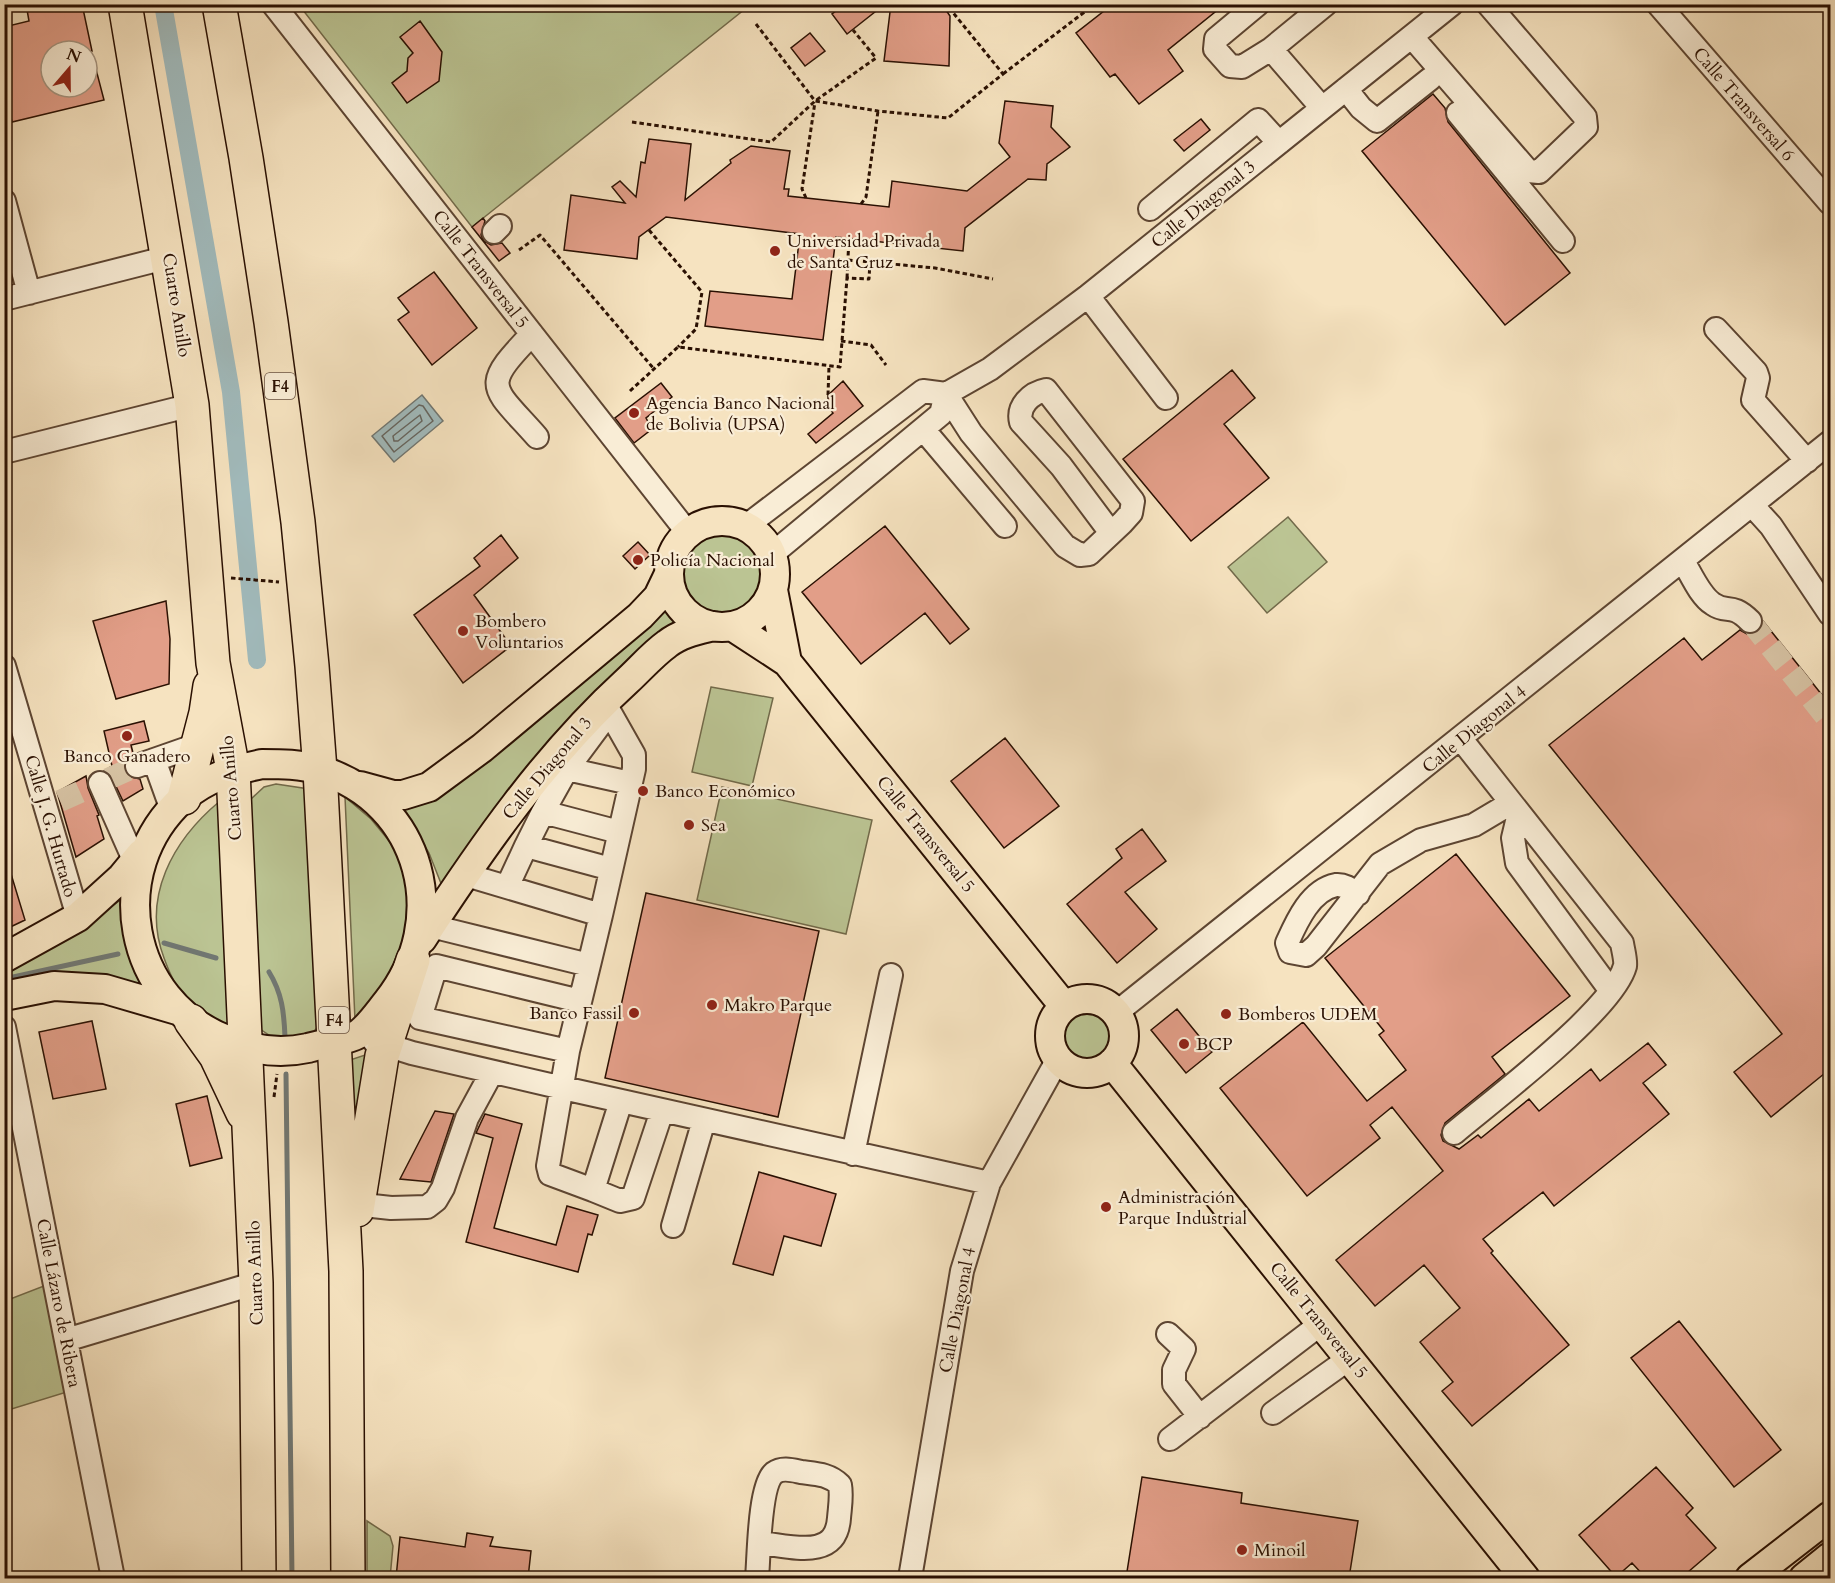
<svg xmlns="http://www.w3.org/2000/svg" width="1835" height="1583" viewBox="0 0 1835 1583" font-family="Cardo,serif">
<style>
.green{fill:#bbc493;stroke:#726a4a;stroke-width:1.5}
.water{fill:#a1bbbd;stroke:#717772;stroke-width:1.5}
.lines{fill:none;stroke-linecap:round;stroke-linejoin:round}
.shore{stroke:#666660;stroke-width:1.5}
.stream{stroke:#717772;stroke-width:5}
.canal{stroke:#a1bbbd;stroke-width:18}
.building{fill:#e29e88;stroke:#2a1002;stroke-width:1.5}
.minor-tunnel{stroke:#d7c3a4;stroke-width:22;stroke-dasharray:22 11;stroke-linecap:butt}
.minor-casing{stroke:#5d4532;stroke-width:26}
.major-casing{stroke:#2a1002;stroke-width:32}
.highway-casing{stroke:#2a1002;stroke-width:36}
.path{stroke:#2a1002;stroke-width:3;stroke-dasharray:4.5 3;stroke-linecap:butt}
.minor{stroke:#f9edd6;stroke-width:22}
.major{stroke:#f6e3c0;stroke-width:28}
.highway{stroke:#f6e3c0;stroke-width:33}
.poi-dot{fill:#8f2418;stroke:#f9edd6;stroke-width:2}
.labels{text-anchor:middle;stroke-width:4.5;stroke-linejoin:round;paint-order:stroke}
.shield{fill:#f9edd6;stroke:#685242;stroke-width:1.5}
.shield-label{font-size:16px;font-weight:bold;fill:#2a1002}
.street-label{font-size:18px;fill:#2a1002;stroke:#f9edd6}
.poi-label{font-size:18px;fill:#2a1002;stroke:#f9edd6;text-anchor:start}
</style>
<rect width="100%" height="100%" fill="#f6e3c0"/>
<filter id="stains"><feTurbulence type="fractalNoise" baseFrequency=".00333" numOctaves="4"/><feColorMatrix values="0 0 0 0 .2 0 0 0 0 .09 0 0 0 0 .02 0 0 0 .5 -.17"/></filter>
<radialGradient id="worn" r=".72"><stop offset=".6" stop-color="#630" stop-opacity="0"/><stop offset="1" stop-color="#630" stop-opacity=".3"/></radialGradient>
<!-- green -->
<path class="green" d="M299 5H750L472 227Z
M1288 517 1327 562 1267 613 1228 567Z
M683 574a39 39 0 1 1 78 0a39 39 0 1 1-78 0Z
M665 605 677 623C623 670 567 717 522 773 493 811 468 850 444 891L429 853 402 807Z
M711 687 773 698 752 786 692 772Z
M276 784 309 789 320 1024 311 1035 272 1037 257 1027 251 799 264 787Z
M722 787 872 820 846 934 697 900Z
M345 797 371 819 390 842 397 852 412 896 402 967 355 1020Z
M220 801 236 1031C219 1022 201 1013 186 998 176 988 169 972 164 958 141 897 173 840 220 801Z
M129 894 146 992 38 976 5 978 4 970 81 928Z
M1058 1035a27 27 0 1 1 54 0a27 27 0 1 1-54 0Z
M374 1052 351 1177 347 1061Z
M49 1284 70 1391 5 1411V1301Z
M367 1521 390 1536 393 1546 390 1578H367Z"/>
<!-- water -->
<path class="water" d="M422 395 443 421 394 462 372 436Z"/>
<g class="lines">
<!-- shore -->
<path class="shore" d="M419 405 423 406 433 421 394 452 382 436Z
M420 415 422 421 398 441H394L393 436Z"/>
<!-- stream -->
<path class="stream" d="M164 943 216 958
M269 972C282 993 284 1012 285 1037
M4 979 118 954
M286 1074 292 1578"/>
<!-- canal -->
<path class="canal" d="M163 4 231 392 257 660"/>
</g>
<!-- building -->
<path class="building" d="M26 4H82L92 51H51V87H87V55L92 54 104 100 12 122 4 89V27L29 21Z
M845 4H885L847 34 832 14Z
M891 4H942L950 16 949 66 884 61Z
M1113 4H1225L1168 50 1183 71 1139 104 1115 74 1110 77 1076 33Z
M420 21 442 52 439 81 407 103 392 83 407 71 408 58 413 53 400 37Z
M810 33 825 51 805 66 791 48Z
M1433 94 1445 108 1448 122 1570 273 1505 325 1362 151Z
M1005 101 1053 106 1051 127 1070 147 1047 164 1046 180 1028 179 965 228 963 251 836 237 823 340 705 326 710 291 792 299 800 234 666 217 639 237 637 259 564 250 571 195 625 203 612 187 620 181 636 197 641 162 645 163 649 139 691 144 685 200 731 163 730 160 751 146 790 151 784 189H789L788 196 889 207 892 181 967 191 1010 157 999 143Z
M1201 119 1210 130 1184 151 1174 140Z
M483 218 485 221 481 235 484 241 491 245 502 243 510 253 499 261 472 227Z
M434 272 477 328 432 365 398 320 409 312 398 298Z
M1232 370 1255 398 1224 424 1269 478 1191 541 1123 459Z
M843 381 863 406 816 443 808 434 833 413 828 406V395Z
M661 383 672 397 646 418 652 429 634 443 615 418Z
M885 526 969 629 950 644 925 613 861 664 802 592Z
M501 535 518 558 474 595 511 646 463 683 414 615 480 566 474 558Z
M638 542 650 555 635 569 623 556Z
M166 601 170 639 169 684 116 699 93 621Z
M1763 621 1830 705V1069L1771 1117 1734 1072 1782 1034 1549 745 1684 638 1702 660 1740 630 1747 634H1755L1760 630Z
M144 721 149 741 131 745 133 753 127 757 124 764 128 776 140 779 143 789 123 801 112 778 104 771 112 766 104 731Z
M1005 738 1059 806 1004 848 951 781Z
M86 776 88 788 99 815 97 816 104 839 76 857 57 792Z
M1142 829 1166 861 1125 892 1157 929 1117 963 1067 904 1122 858 1116 849Z
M1456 854 1570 996 1492 1057 1505 1074 1445 1123 1441 1135 1443 1141 1459 1149 1478 1135 1481 1138 1529 1099 1539 1111 1591 1069 1600 1081 1648 1043 1666 1065 1643 1083 1669 1114 1554 1206 1543 1192 1483 1239 1493 1251 1491 1253 1569 1345 1472 1426 1442 1391 1453 1382 1420 1342 1460 1308 1424 1265 1375 1306 1336 1260 1443 1171 1392 1107 1370 1125 1380 1138 1307 1196 1220 1088 1303 1022 1367 1101 1406 1070 1379 1035 1384 1031 1325 958Z
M8 864 25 920 4 930V865Z
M646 893 819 931 778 1117 605 1078Z
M1177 1009 1212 1052 1186 1073 1151 1030Z
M92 1021 106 1089 53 1099 39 1032Z
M207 1096 222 1158 190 1166 176 1104Z
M435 1111 454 1114 431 1182 400 1179Z
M485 1114 522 1124 494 1228 556 1245 567 1206 598 1215 592 1235 588 1234 578 1272 466 1242 493 1138 476 1133Z
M759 1172 836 1194 821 1246 784 1236 773 1275 733 1264Z
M1679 1321 1781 1450 1734 1487 1631 1358Z
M1656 1467 1693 1508 1686 1515 1716 1548 1681 1578H1646L1632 1563 1616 1577 1579 1535Z
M1142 1477 1242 1493 1241 1503 1358 1521 1349 1578H1126Z
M467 1533 493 1537 490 1546 531 1551 528 1578H396L400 1537 465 1547Z"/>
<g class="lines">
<!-- minor-tunnel -->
<path class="minor-tunnel" d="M1750 621 1830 722
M108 779 137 766
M60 801 89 788"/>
<!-- minor casing -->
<g class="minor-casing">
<path id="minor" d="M273 4 688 533
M1258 4 1216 39 1215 49 1230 66 1242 67 1271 49 1322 108
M1658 4 1830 203
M1412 37 1528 171 1539 172 1586 127 1585 117 1488 4
M1271 49 1326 4
M1346 89 1361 108 1377 121 1430 79
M1458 113 1563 241
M4 201 29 293
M1150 209 1258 120 1279 143
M494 232 500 226
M1088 296 1166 398
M4 299 169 257
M1716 329 1756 372 1758 378 1753 400 1807 461
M532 334C480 388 491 385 537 437
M946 394 971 433 1065 546 1080 555 1089 554 1122 523 1131 513 1133 501 1046 390C1031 393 1017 406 1021 422L1061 466 1111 533
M923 429 1005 526
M4 452 192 405
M1752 505 1771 526 1830 614
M745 527 923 391 946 394 990 369 1088 296 1452 4
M771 555 941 414 946 394
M1683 561C1691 574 1700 596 1713 604 1727 614 1731 602 1750 621
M4 666 78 917
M154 760 172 810
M137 766 197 745
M567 769 602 722
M100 783 135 862
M543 812 567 769 630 783
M1519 813 1513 838 1517 863 1611 991
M526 846 543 812 619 832
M463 874 601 915 589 965
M507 887 526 846 611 869
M1358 894C1352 890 1344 884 1336 885 1310 890 1296 923 1287 943L1290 952 1306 955 1316 946 1380 864 1421 840 1474 825 1511 803
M601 915 634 769V755L604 702
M431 926 589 965 568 1051 548 1166 550 1174 593 1190
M1116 1013 1830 442
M4 1027 113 1578
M374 1041 412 1053 563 1088 989 1183
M568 1051 420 1018 436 966 580 1001
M621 1101 593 1190 620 1201 633 1198 662 1111
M1454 1133C1493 1100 1613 1010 1625 966 1626 960 1623 950 1622 943L1461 739
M853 1154 891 975
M345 1203 391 1208 427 1207 436 1200 443 1188 467 1118 492 1072
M673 1226 704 1120
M1168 1334 1184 1349 1174 1370V1384L1200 1417
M66 1340 256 1283
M1273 1413 1350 1358
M1170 1439 1322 1323
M757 1578C759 1557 759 1486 774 1473 782 1467 792 1470 801 1472 816 1474 829 1474 840 1485 842 1496 840 1506 839 1518 836 1561 791 1546 760 1543
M910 1578 962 1271 989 1183 1058 1059"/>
</g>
<!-- major casing -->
<g class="major-casing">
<path id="major" d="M669 574a53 53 0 1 1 106 0a53 53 0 1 1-106 0Z
M773 590 787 662
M732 626 787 662 1064 1006
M262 764C281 764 301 764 320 770 423 802 452 921 387 1002 379 1012 370 1025 360 1033 352 1039 318 1045 308 1048 281 1054 252 1050 227 1040 127 1002 103 870 183 798 206 778 233 770 262 764Z
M360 786 393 795H403L429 787 482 748 640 616 658 597 669 574
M422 939C482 847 545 756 627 681 640 669 653 654 667 644 681 633 698 630 714 626
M4 958 78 917 122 877 141 854
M4 996 54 986 105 989 177 1010
M1050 1036a37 37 0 1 1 74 0a37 37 0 1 1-74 0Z
M1112 1063 1525 1578
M1750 1578 1830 1516
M1804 1578 1830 1557"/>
</g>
<!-- highway casing -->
<g class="highway-casing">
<path id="highway" d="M125 4 192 405 213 663 233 770 256 1283 259 1578
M219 4 246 158 271 322 298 522 312 666 320 770 346 1271 348 1578
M184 798 206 713 210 686
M191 1021 216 1056 243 1113
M357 1210 382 1056 413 960"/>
</g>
<!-- path -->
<path class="path" d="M832 4 837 11
M756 24 815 101 878 111 948 118 1003 74 946 4
M1003 74 1095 4
M632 122 771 142 815 101 876 58 853 30
M806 198 802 189 815 102
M861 204 866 197 878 111
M649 230 702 292 696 329 678 347
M519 250 540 235 654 369
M848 260 870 262
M847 278 849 238
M841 341 871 345 886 365
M630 391 678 347 840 367 847 278 869 279 870 262 935 268 993 279
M828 395 829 366
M231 578 279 582
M274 1097 277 1074"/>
<!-- minor -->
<use href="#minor" class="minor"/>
<!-- major -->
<use href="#major" class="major"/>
<!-- highway -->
<use href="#highway" class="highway"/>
</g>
<!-- markers -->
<g class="poi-dot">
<circle cx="775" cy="251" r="6"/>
<circle cx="634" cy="413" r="6"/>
<circle cx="638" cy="560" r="6"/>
<circle cx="463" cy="631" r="6"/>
<circle cx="127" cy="736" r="6"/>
<circle cx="643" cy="791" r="6"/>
<circle cx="689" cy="825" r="6"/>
<circle cx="712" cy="1005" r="6"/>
<circle cx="634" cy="1013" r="6"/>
<circle cx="1226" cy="1014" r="6"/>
<circle cx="1184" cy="1044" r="6"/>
<circle cx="1106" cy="1207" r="6"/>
<circle cx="1242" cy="1550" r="6"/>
</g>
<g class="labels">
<!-- shield labels -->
<g class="shield">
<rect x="265" y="373" width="30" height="26" rx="4.5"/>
<rect x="319" y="1007" width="30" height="26" rx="4.5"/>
</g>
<g class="shield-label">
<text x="280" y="392">F4</text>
<text x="334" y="1026">F4</text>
</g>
<!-- street labels -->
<g class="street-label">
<text transform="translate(1744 104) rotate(49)" y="6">Calle Transversal 6</text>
<text transform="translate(1203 204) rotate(-39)" y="6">Calle Diagonal 3</text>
<text transform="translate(481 269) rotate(52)" y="6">Calle Transversal 5</text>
<text transform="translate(177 305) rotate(81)" y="6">Cuarto Anillo</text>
<text transform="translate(1474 729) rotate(-39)" y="6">Calle Diagonal 4</text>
<text transform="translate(547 768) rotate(-50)" y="6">Calle Diagonal 3</text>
<text transform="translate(231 788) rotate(-95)" y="6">Cuarto Anillo</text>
<text transform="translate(51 826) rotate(74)" y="6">Calle J. G. Hurtado</text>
<text transform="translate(926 834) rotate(51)" y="6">Calle Transversal 5</text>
<text transform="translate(255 1273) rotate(-92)" y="6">Cuarto Anillo</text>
<text transform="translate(59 1303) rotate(79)" y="6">Calle Lázaro de Ribera</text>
<text transform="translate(957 1310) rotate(-79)" y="6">Calle Diagonal 4</text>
<text transform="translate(1319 1320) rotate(51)" y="6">Calle Transversal 5</text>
</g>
<!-- poi labels -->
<g class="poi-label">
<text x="787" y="247">Universidad Privada<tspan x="787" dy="21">de Santa Cruz</tspan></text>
<text x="646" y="409">Agencia Banco Nacional<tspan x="646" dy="21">de Bolivia (UPSA)</tspan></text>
<text x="650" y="566">Policía Nacional</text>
<text x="475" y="627">Bombero<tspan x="475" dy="21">Voluntarios</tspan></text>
<text x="127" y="762" text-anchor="middle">Banco Ganadero</text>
<text x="655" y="797">Banco Económico</text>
<text x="701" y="831">Sea</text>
<text x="724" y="1011">Makro Parque</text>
<text x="622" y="1019" text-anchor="end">Banco Fassil</text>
<text x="1238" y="1020">Bomberos UDEM</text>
<text x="1196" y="1050">BCP</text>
<text x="1118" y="1203">Administración<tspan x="1118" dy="21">Parque Industrial</tspan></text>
<text x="1254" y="1556">Minoil</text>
</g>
</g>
<!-- margin -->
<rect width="1835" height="1583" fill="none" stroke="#f6e3c0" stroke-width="24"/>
<rect x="6" y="6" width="1823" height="1571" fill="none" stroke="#2a1002" stroke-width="3"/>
<rect x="12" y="12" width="1811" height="1559" fill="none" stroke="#2a1002" stroke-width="1.5"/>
<!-- north arrow -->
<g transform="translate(69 69) rotate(20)"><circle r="28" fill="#f9edd6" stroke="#a69581" stroke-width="1.5"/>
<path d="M0-4.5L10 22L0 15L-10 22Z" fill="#8f2418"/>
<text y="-9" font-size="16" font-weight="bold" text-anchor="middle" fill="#2a1002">N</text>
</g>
<rect width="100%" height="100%" filter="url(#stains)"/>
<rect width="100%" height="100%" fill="url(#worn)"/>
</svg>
